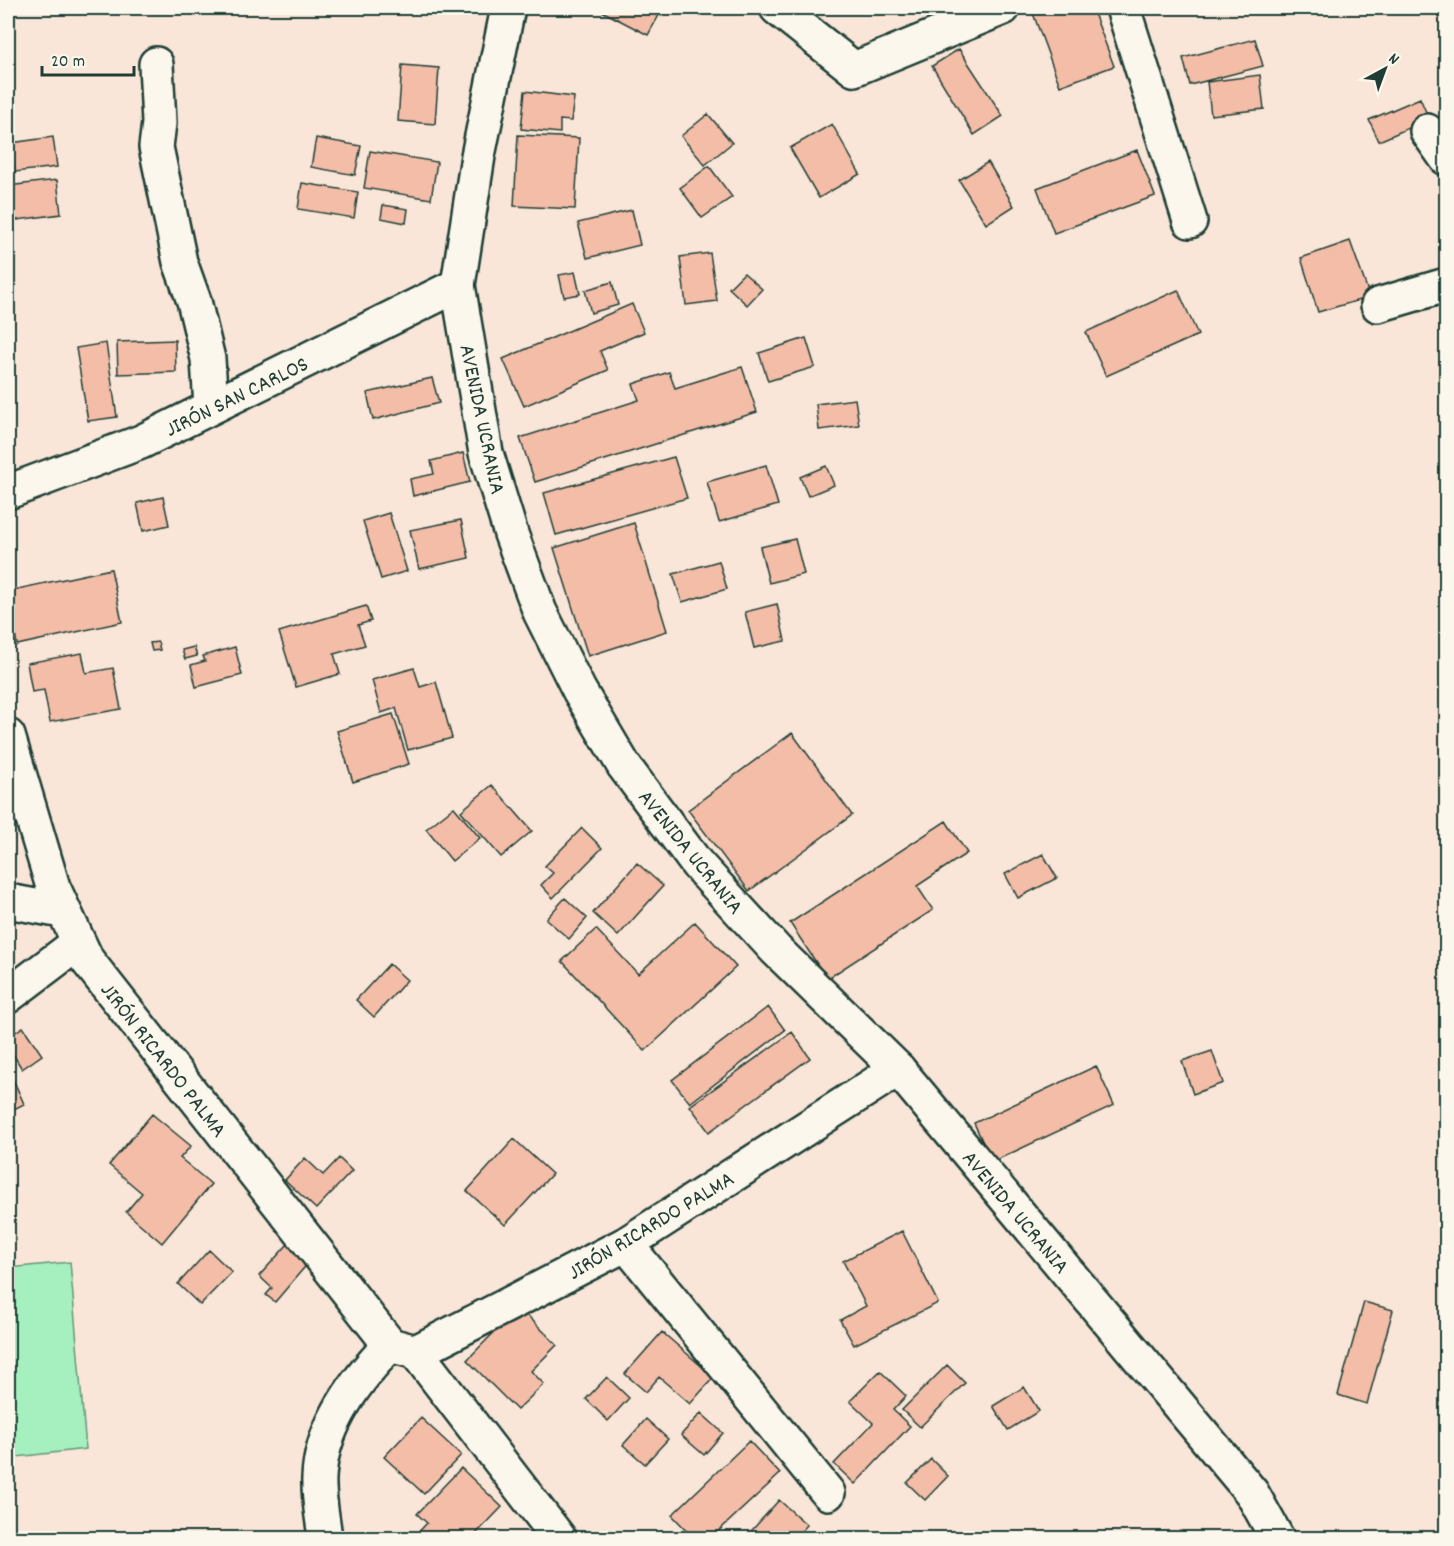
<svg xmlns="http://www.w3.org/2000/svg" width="1454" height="1546" viewBox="0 0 1454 1546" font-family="Dekko,sans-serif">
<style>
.green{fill:#a6f0bf;stroke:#62967a;stroke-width:1.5}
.building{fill:#f4bda8;stroke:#1f3d34;stroke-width:1.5}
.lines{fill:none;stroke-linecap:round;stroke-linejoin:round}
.minor-casing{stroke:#1f3d34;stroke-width:38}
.major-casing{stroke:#1f3d34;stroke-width:38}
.minor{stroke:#fbf7ec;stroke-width:33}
.major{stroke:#fbf7ec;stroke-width:33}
.labels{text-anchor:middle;stroke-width:4.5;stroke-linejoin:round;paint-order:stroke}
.street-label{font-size:22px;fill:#1f3d34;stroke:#fbf7ec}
</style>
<rect width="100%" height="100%" fill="#f9e6d8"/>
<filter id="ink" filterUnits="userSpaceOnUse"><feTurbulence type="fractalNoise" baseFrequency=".0167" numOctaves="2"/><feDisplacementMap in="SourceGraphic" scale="12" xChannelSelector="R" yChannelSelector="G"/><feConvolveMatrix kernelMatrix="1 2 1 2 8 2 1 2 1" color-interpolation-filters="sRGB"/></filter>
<g filter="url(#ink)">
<!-- green -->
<path class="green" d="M70 1262 86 1449 8 1458V1268Z"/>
<!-- building -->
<path class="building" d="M596 8H663L648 35Z
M1031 8H1092L1114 66 1060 86Z
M1255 39 1263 66 1190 85 1183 58Z
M959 49 1003 116 974 135 932 66Z
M402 65 439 68 435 124 398 121Z
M1260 75 1264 109 1211 115 1207 82Z
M525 91 574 97 571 121 560 120V133L521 129Z
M1420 98 1429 119 1379 141 1369 120Z
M708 114 732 143 705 165 681 136Z
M832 124 860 174 819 198 790 148Z
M518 135 579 138 575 209 514 206Z
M53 137 57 167 15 172 11 143Z
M316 138 361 146 355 175 311 167Z
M1137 150 1155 196 1054 233 1037 188Z
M370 151 437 162 431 199 364 188Z
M988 162 1014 206 986 224 959 180Z
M709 166 732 197 702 218 680 188Z
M57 180 61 214 10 221 8 186Z
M302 183 358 192 354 218 298 209Z
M383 205 408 209 406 223 381 218Z
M632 210 640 245 587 258 578 223Z
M1350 241 1370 297 1318 312 1301 258Z
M710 253 717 301 686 305 680 257Z
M575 272 580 294 564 297 559 275Z
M744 273 762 289 747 305 729 288Z
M612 282 618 305 591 313 585 290Z
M1178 290 1198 335 1106 376 1086 332Z
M632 304 644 332 600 351 608 370 524 406 503 359Z
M806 338 815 367 768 381 759 353Z
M175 340 176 372 118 374 117 342Z
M106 343 117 417 88 421 76 348Z
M742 367 757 412 535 482 520 438 639 400 633 384 669 372 675 388Z
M432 378 439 403 373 420 367 393Z
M855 399 859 425 819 430 816 404Z
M463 453 470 482 413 496 410 479 434 474 431 461Z
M674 457 687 498 556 535 544 493Z
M766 465 778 505 719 522 707 482Z
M826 466 834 485 808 496 800 477Z
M163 497 169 525 143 531 137 503Z
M389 513 407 571 381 579 363 521Z
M461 520 469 558 419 569 410 530Z
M634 523 667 631 588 656 554 548Z
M795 539 804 574 769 583 760 547Z
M719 561 727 589 682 602 673 574Z
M111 569 122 622 17 645 8 591Z
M777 604 785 641 754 648 745 612Z
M366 606 371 621 358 625 365 645 334 654 340 674 296 687 279 632Z
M158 642 160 650 152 651 150 643Z
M194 647 197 656 185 659 182 650Z
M235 647 242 675 196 687 191 665 205 661 203 656Z
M82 653 86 673 113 668 121 709 50 722 44 690 32 692 27 663Z
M414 668 420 687 436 682 452 738 408 750 396 708 381 713 372 680Z
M393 714 409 764 353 782 337 731Z
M792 733 852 815 749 891 688 810Z
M492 785 532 831 501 857 461 811Z
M454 807 480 838 452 861 426 829Z
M946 821 967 853 917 886 933 910 827 979 790 923Z
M582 828 602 848 553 898 541 885 553 873 545 866Z
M1043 854 1057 878 1018 898 1005 874Z
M637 863 663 886 618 936 593 913Z
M565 898 587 918 569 939 546 919Z
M695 922 736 967 645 1051 562 961 596 929 638 974Z
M389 964 407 980 374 1017 356 1000Z
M768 1007 785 1030 690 1103 672 1080Z
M23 1027 42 1055 22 1069 8 1046V1037Z
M792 1032 810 1058 709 1132 690 1106Z
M1212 1051 1223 1083 1193 1094 1182 1061Z
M1096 1066 1114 1105 992 1162 974 1123Z
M8 1068 24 1104 8 1112Z
M1446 1098V1114L1439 1107Z
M152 1114 191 1146 180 1158 211 1184 162 1243 126 1212 142 1193 109 1165Z
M514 1139 552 1174 505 1225 467 1191Z
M305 1158 323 1175 339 1158 352 1171 316 1209 285 1180Z
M902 1231 938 1303 854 1345 840 1320 866 1306 843 1261Z
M288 1244 309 1262 275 1302 266 1295 272 1288 259 1276Z
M209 1250 232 1272 200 1305 178 1284Z
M1364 1302 1393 1310 1367 1404 1338 1395Z
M519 1307 557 1345 531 1371 544 1384 517 1410 467 1360Z
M662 1332 714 1377 690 1404 659 1377 646 1392 625 1374Z
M947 1365 965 1383 920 1427 902 1410Z
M880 1371 906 1396 893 1410 910 1426 855 1484 834 1464 873 1423 850 1401Z
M607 1377 629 1398 608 1421 586 1399Z
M1024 1387 1039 1411 1008 1430 993 1406Z
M701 1413 723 1433 704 1455 681 1435Z
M421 1418 461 1455 424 1494 384 1457Z
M646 1419 668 1439 645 1464 623 1445Z
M749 1441 780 1474 711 1538H694L672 1515Z
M931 1459 948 1476 925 1500 907 1483Z
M461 1468 502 1507 472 1538H413L427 1523 417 1514Z
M779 1500 807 1525 795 1538H745Z
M298 1533V1538H210Z"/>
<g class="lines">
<!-- minor casing -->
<g class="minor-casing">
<path id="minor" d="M777 8 854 69 1003 8
M1123 8 1190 221
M156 64 159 123 156 147 180 262 194 301 208 359 211 407
M1427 131 1446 158
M1378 305 1446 285
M8 492 141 442 458 285
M8 736 53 887 87 960 390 1345
M8 901 62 911
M8 996 78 943
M626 1244 828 1493
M416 1352 559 1538
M325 1538C323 1519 318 1498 319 1478 321 1427 355 1381 390 1345L416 1352 626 1244 898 1069"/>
</g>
<!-- major casing -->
<g class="major-casing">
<path id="major" d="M508 8 478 156 458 285 486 453 511 534 540 612 579 690 624 766 697 864 776 950 898 1069 1252 1493 1277 1538"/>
</g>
<!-- minor -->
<use href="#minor" class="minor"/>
<!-- major -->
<use href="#major" class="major"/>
</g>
</g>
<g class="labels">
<!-- street labels -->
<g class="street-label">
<text transform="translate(236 395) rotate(-26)" y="8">JIRÓN SAN CARLOS</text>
<text transform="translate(484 419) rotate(78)" y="8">AVENIDA UCRANIA</text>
<text transform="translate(692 851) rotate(51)" y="8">AVENIDA UCRANIA</text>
<text transform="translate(165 1059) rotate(52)" y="8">JIRÓN RICARDO PALMA</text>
<text transform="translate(1017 1211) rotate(50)" y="8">AVENIDA UCRANIA</text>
<text transform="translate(650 1224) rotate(-31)" y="8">JIRÓN RICARDO PALMA</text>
</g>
</g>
<!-- margin -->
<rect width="1454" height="1546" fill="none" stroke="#fbf7ec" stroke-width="30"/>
<rect x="15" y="15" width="1424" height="1516" fill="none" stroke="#1f3d34" stroke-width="2" filter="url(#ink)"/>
<!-- north arrow -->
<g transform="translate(1385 69) rotate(41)" stroke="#fbf7ec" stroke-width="4.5" paint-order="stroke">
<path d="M0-4.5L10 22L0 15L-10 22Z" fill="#1f3d34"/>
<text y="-9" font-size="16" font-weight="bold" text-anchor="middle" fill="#1f3d34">N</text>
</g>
<!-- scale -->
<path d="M42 66v9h92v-9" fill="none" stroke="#1f3d34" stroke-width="3"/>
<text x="51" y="66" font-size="18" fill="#1f3d34" stroke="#fbf7ec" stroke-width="4.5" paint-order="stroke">20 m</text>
</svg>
